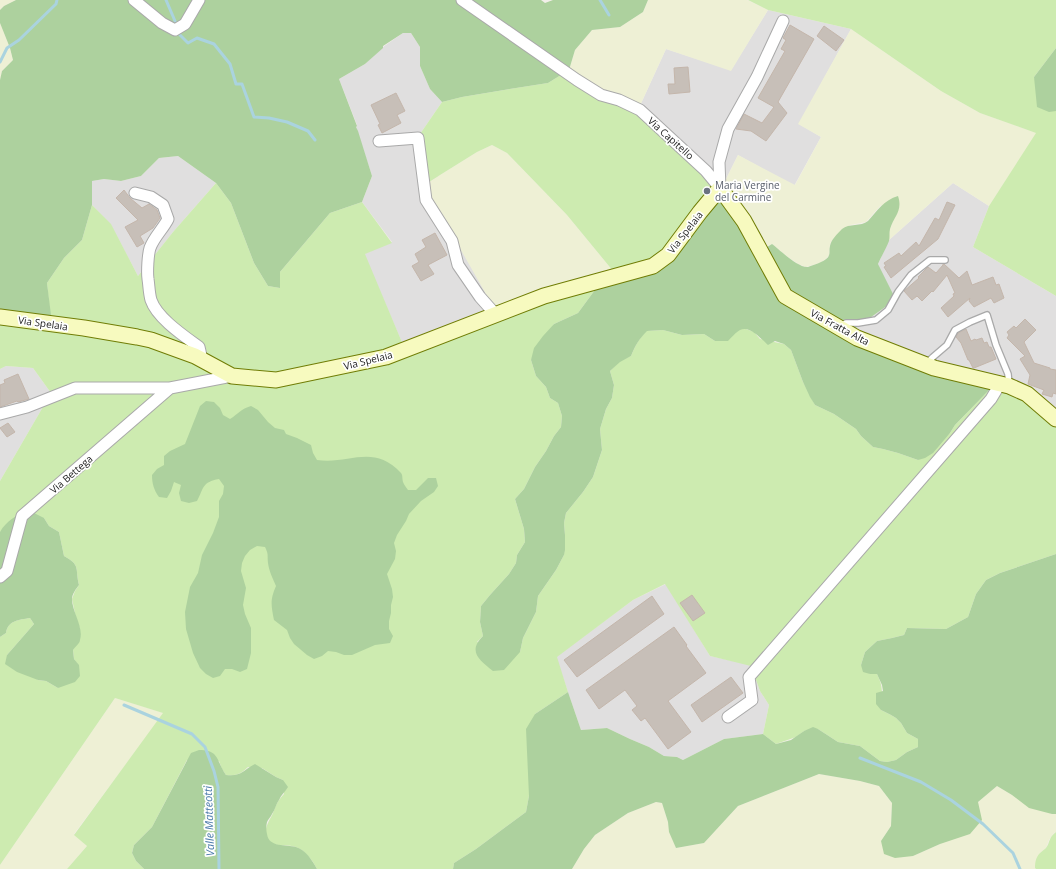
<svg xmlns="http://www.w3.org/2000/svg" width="1056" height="869" viewBox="0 0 1056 869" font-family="'Open Sans',sans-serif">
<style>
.residential{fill:#e0dfdf}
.farmland{fill:#eef0d5}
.grass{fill:#cdebb0}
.forest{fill:#add19e}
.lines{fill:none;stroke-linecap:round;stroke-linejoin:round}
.stream{stroke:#aad3df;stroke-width:3}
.building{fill:#c7bfb8;stroke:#c4b6ab}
.lane-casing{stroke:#a9a9a9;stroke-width:8}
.street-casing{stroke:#a9a9a9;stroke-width:13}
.secondary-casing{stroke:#707d05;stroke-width:17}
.lane{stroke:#fff;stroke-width:5.5}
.street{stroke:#fff;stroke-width:11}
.secondary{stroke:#f7fabf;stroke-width:15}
.worship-dot{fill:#6b7280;stroke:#fff;stroke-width:1.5}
.labels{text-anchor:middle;stroke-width:3.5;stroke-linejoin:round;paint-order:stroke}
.street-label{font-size:10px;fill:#222;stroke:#fff}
.worship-label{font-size:10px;fill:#5b616d;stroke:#fff;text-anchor:start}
.water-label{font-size:11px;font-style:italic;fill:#4a7aab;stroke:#fff}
</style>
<rect width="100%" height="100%" fill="#f2efe9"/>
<!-- residential -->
<path class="residential" d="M768 10 851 29 799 124 821 137 794 186 738 155 721 189 638 110 666 49 731 70Z
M403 33H411L420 47V66L430 89 442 102 420 134 495 310 404 347 364 254 392 242 362 202 372 176 356 127 357 125 339 79 365 64 383 47Z
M178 156 216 183 173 232 138 276 111 225 92 205V181L104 179 121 181 141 176 159 158Z
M953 183 989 206 973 247 1056 296V418L853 330 888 305 878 264 889 240Z
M6 366 33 368 51 393 0 481V369Z
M666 584 710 656 751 665 760 691 769 705 763 734 724 739 683 760 677 757 664 756 649 747 630 739 607 728 581 730 556 657 633 600Z"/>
<!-- farmland -->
<path class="farmland" d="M0 0H16L4 6 0 10Z
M648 0H747L768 10 731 71 666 49 638 110 569 70 575 50 592 30 620 27 643 12Z
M0 11V23L10 48 13 60 2 71 0 80Z
M851 29 941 91 980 113 1037 133 989 206 953 183 889 240V230L892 224 881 205 866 222 850 225 833 239 830 244 829 255 826 259 820 263 806 267 798 264 785 255 772 244 761 251 721 189 738 155 795 185 821 137 798 124Z
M492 145 507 153 567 215 618 277 495 310 424 185 477 152Z
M115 698 164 713 74 834 87 846 67 869H0V865Z
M819 774 860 781 879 786 892 803 891 826 881 841 913 856 940 844 978 802 997 786 1012 795 1052 814H1056V832L1054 833 1049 840 1046 848 1040 853 1035 868 1036 869H572L584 849 595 835 628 813 656 802 662 803 676 848 704 843 738 806Z"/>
<!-- grass -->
<path class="grass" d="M748 0H1056V48L1034 77 1049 111H1056V296L973 247 989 206 1036 133 980 113 941 91 851 29 768 10Z
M569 70 638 110 721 189 660 259 618 277 567 215 507 153 492 145 477 152 424 185 420 134 442 102 462 97 516 88 548 83Z
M216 183 231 203 254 263 268 286 280 288V272L330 213 362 202 392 243 365 254 404 347 603 279 578 313 554 324 531 360 536 376 546 387 550 398 558 403 562 416 561 427 554 436 546 451 535 467 524 489 515 499 524 529 525 542 517 555 516 563 509 574 490 595 481 606 480 622 483 636 477 642 520 652 523 638 536 612 538 596 556 570 564 555 565 535 564 523 566 513 583 492 593 477 602 450 600 429 606 409 612 398 614 385 610 371 620 361 631 356C635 346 639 339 646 331L663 330 682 335 704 334 715 341 740 329H746L754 332 760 339 784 344 791 350 803 382 815 405 834 414 856 429 861 436 873 447 883 449 898 453 918 460 950 433 955 425 995 384 1056 418V554L1000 573 986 580 976 594 968 617 946 629 907 628 904 635 892 638 877 641 865 652 861 665 870 674H877C884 688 882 695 881 710L891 715 896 718 901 723 907 733 918 739V747L907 752 896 760 887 762 880 761 860 746 838 742 818 729 804 731 796 737 776 744 763 734 769 705 760 691 751 666 710 656 665 584 633 600 557 657 568 692 535 714 529 777V796L526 812 476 849 454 863 453 869H317C313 861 305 850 296 847 289 844 279 847 272 843 259 834 269 822 273 813 276 805 278 800 284 794L283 780 276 777 262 768 248 767C241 774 236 776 226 775L222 769 219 761 187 760 152 827 134 845 132 853 136 861 144 869H67L87 846 74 835 163 713 115 698 0 865V637L6 633C8 620 19 620 30 618L34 624 7 655 38 680 46 681 58 688 79 666 74 659 73 650 80 629 76 618 72 599 75 591 79 585C75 569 81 565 64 556L59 532 49 526 44 518 0 532V481L51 393 33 368 6 366 0 369V316L51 323 47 283 64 258 82 240 92 205 111 224 138 276 173 232Z
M1056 832V869H1036L1035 868C1035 862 1036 857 1040 853 1042 851 1044 850 1046 848 1050 843 1048 838 1056 832Z"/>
<!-- forest -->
<path class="forest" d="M16 0H541L545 3 553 0H648L643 12 620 27 592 30 575 50 569 70 548 83 516 88 462 97 442 102 430 89 420 66V47L411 33H403L383 46V48L365 64 339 79 357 126 356 127 358 131 372 176 362 202 330 213 280 272V288L268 286 254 263 231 203 216 183 178 156 159 158 141 176 121 181 104 179 92 181V205L82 240 64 258 47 283 52 323 0 316V80L2 71 13 60 10 48 0 23V10L4 6Z
M1056 48V111L1049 112 1037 107 1034 77Z
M721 189 761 251 772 244C780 250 798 268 808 267 811 266 816 264 819 263 823 261 828 259 829 255 830 253 829 249 830 246 831 240 837 234 842 229 849 223 861 227 868 221 877 211 884 200 898 196 903 211 894 216 890 229 889 233 890 237 889 241 886 249 881 257 878 264L894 296 888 305 853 330 995 384 955 425 950 433 933 453 925 458 918 460 898 453 883 449 873 447 861 436 856 429 834 414 815 405 810 397 803 382 791 350 784 344 775 341 768 345C761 339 750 325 740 330 736 332 731 338 728 341H715L704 334 682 335 663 330 647 331C639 339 635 346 631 356L620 362 610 371 614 385 612 398 606 409 600 429 602 450 593 477 583 492 566 513 564 523 565 535V550L564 555 556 570 538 596 536 612 523 638 520 652 504 670 493 671C480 660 467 652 483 636L480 622 481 606 490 595 509 574 516 563 517 555 525 542 524 529 515 499 524 489 535 467 546 451 554 436 561 427 562 416 558 403 550 398 546 387 536 376 531 360 534 348 543 336 554 324 578 313 603 279 660 259Z
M206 401 214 402 220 408 223 415 230 419C238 414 241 409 251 406L258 410 268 422 275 428 284 430 286 434 297 438 311 445 313 453 317 460C349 465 373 443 401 473 403 476 402 478 403 482 404 485 406 487 408 490H416L428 478H436L438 486 434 492 421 501 409 514 406 521 397 535 394 543 396 551 395 559 387 574 392 589 393 597 391 605V613L389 621V629L393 636 390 643 375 645 352 655H344L336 652 328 651 322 656 314 659 307 655 294 644 290 638 287 630 274 620C271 605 270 600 276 586 273 579 269 571 268 563 267 555 269 555 265 547L257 546 250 550 245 556 242 563 241 571 246 588 243 605 245 614 251 628V653L247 669 240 672 232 669H225L220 676 213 678 206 674 200 668 193 653 186 629 185 612 190 587 198 573 202 555 213 533 219 517V501L223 494 224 486 219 479C202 482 204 488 197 501L189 503 181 501 179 493 181 485 174 482 171 491 167 498 159 497C154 490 152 484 152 475L157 469 164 465V456L170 451 185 444 200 406Z
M28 510 44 518 49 526 59 532 64 556C81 565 75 569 79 585 76 589 72 594 72 599 72 612 84 627 80 640 80 643 75 647 73 650L74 659 79 665 80 676 75 682 58 688 46 681 38 680 17 672 5 664 7 655 34 624 30 618C19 620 8 620 6 633L0 637V532C6 521 17 515 28 510Z
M1056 554V814H1052L1029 808 1012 795 997 786 978 802 982 820 970 834 940 844 913 856 895 858 884 854 881 841 891 826 892 803 879 786 860 781 819 774 738 806 704 843 676 848 669 832 668 822 662 803 656 802 628 813 595 835 584 849 572 869H453L454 863 476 849 526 812 529 796 526 729 535 714 568 692 581 730 607 728 630 739 649 747 664 756 677 757 683 760 724 739 763 734 776 744 791 740 804 731 813 727 818 729 838 742 860 746 880 761 887 762 896 760 907 752 918 747V739L907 733 901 723 896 718 891 715 881 710 876 704V693L883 691 882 685 877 674H870L863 672 861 665 865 652 877 641 892 638 904 635 907 628 946 629 968 617 976 594 986 580 1000 573Z
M199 750C220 750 216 761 226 775 241 777 243 770 255 764L276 777 283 780 288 787C285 792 281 795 279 800 276 804 275 810 272 814 271 817 268 819 267 822 266 826 266 830 267 834 269 848 286 844 296 847 306 850 312 860 317 869H144L136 861 132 853 134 845 152 827 191 753Z"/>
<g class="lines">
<!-- stream -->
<path class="stream" d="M166 0 175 21
M600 0 609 15
M180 35 188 43 197 38 214 44 230 64 236 84H242L254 117 269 118 287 122 308 131 315 140
M0 62 7 48 19 40 56 4 57 0
M124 705 192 734 205 747 214 771 218 787 219 869
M860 758 921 782 951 800 983 824 1013 853 1020 869"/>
</g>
<!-- building -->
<path class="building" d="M790 25 814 39 778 102 787 113 766 141 751 131 736 129 744 114 762 123 774 107 758 98 785 51 781 49 786 40 783 38Z
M824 26 844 40 836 51 817 36Z
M688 67 690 92 669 94 668 84H675L674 68Z
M396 93 405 111 397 115 401 123 382 133 378 125 380 124 371 105Z
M124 190 130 198 142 208 149 204 157 210 160 218 153 228 140 236 144 243 137 247 125 227 138 220 116 198Z
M947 202 955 205 938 239 891 278 884 267 886 266 884 263 899 253 901 256 916 242 919 246 935 218 939 220Z
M435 233 447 255 428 265 434 274 421 281 412 266 419 262 415 254 426 247 422 240Z
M943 264H944L959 278 967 271 972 285 993 277 996 285 999 284 1004 298 994 303 991 298 974 307 969 301 970 298 948 317 941 308 954 296 953 294 955 293 947 275 933 292 932 291 922 301 917 296 912 300 904 291 919 278 918 277 928 267 936 273 943 265Z
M1025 319 1036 330 1024 342 1034 363 1050 368V369L1056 370V394L1053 393 1052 397 1042 394 1044 390 1028 384 1030 375 1020 359 1025 356 1007 338 1009 335 1007 332 1014 326 1016 328Z
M966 329 971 341 975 339 976 340 982 338 984 343 987 342 989 347H991L996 359 974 368H973L969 360H968L961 343 956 337 958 333Z
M18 374 29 399 18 402 17 401 0 407V385L5 383 4 380Z
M8 423 15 432 7 437 0 428Z
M692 595 705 613 693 621 680 603Z
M652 596 664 614 577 677 564 660Z
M674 627 687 645 686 646 706 673 668 701 691 732 668 749 645 718 641 721 632 710 637 706 625 690 599 709 586 690Z
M731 677 743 693 702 722 691 705Z"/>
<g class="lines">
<!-- lane casing -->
<g class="lane-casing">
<path id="lane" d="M840 326 846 323H858L876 320 888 310 898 292 911 275 930 260H945
M926 364 933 357 947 345 955 330 970 322 987 315 996 345 1008 374 1009 384"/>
</g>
<!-- street casing -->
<g class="street-casing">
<path id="street" d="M134 0 162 23 175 30 185 24 199 0
M462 0 577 80 601 95 619 100 640 110 706 171 720 188
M379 141 418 138 426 200 452 241 458 265 480 297 496 315
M720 188 719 162 728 129 757 77 783 21
M135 193 151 197 163 205 168 219C163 229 154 237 150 248 148 254 147 272 148 279 149 285 149 293 151 300 157 318 184 336 199 347L202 360
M0 414 27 407 75 388H170
M0 577 7 571 22 516 170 388 232 376
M728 717 752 700 749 677 991 399 1000 384"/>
</g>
<!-- secondary casing -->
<g class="secondary-casing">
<path id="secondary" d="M0 317 84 328 137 337 151 340 195 356 232 376 276 380 386 357 544 296 653 266 668 255 700 212 720 188 744 221 785 296 857 338 934 368 1009 386 1027 394 1056 419"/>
</g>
<!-- lane -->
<use href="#lane" class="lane"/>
<!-- street -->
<use href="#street" class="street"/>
<!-- secondary -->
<use href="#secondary" class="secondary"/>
</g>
<!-- markers -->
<circle class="worship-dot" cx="707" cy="191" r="4"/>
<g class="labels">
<!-- street labels -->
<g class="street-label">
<text transform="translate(671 138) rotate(42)" y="4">Via Capitello</text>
<text transform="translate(685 232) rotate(-52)" y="4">Via Spelaia</text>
<text transform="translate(43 323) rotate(8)" y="4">Via Spelaia</text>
<text transform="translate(840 327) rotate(28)" y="4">Via Fratta Alta</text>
<text transform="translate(368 360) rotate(-14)" y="4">Via Spelaia</text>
<text transform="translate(71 474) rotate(-41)" y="4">Via Bettega</text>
</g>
<!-- worship labels -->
<g class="worship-label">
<text x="715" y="189">Maria Vergine<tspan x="715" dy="12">del Carmine</tspan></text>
</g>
<!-- water labels -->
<g class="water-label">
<text transform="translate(209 821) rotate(-92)" y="4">Valle Matteotti</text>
</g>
</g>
</svg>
